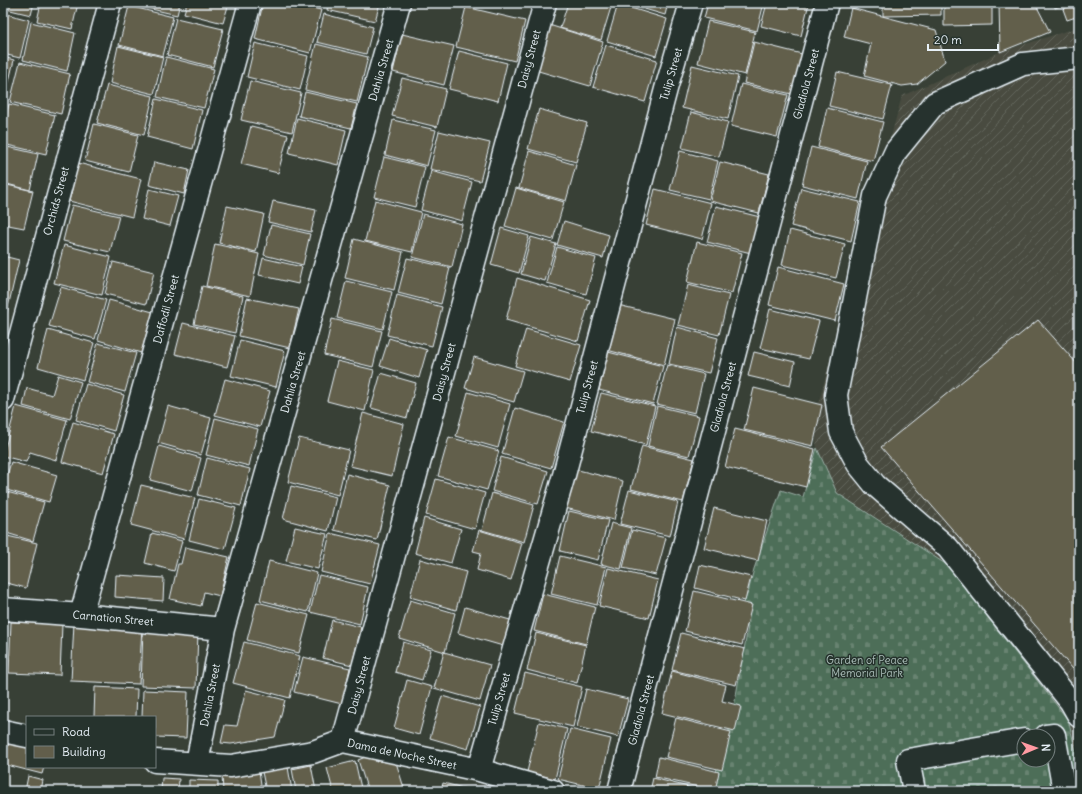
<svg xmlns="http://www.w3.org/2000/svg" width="1082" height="794" viewBox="0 0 1082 794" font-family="Delius,sans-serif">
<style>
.industrial{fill:url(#industrial-furrows)}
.cemetery{fill:url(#cemetery-stones);stroke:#9bb0a8;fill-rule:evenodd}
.building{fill:#625e4b;stroke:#e8f1f8}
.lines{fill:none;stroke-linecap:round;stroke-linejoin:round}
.minor-casing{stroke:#e8f1f8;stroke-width:25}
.minor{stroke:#26332d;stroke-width:22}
.labels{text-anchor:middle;stroke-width:3;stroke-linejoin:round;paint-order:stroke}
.street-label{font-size:11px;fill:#e8f1f8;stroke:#26332d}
.park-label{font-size:11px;fill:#aabdb8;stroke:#26332d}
</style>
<defs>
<pattern id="industrial-furrows" width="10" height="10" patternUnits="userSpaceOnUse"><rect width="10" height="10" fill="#484c40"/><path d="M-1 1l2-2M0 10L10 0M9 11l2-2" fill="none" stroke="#62665c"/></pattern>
<pattern id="cemetery-stones" width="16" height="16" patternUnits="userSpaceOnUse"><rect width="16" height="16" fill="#4e6e58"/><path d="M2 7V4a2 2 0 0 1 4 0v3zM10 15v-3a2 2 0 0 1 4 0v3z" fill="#688371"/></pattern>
</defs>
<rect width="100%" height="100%" fill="#384036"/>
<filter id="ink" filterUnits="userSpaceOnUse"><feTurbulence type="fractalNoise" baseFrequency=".025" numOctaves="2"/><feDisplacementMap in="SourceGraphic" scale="8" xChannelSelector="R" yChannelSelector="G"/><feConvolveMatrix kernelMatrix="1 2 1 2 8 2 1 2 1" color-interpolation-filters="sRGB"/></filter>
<g filter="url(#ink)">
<!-- industrial -->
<path class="industrial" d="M1079 27V763L1068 720 947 565 837 493 817 448 813 423 902 96 1000 52Z"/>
<!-- cemetery -->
<path class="cemetery" d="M817 448 837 493 947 565 1068 720 1079 763V791H710L731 724 748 627 736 623 748 592 754 569 781 490 803 497ZM1024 736H1048V760H1024Z"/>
<!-- building -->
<path class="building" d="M7 3H34L31 15 6 9Z
M41 3H78L72 29 37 21Z
M130 3H180L177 15 130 4Z
M187 3H229L223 23 184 13Z
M263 3H291L321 10 310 53 255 39Z
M303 3H322L321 7Z
M328 3H380L375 21 327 10Z
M568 3 612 4 601 40 560 28Z
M621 3H641L640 8Z
M642 3H668L665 15 641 8Z
M708 3H764L757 31 704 18Z
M767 3H809L801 36 761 26Z
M883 3H941V15L883 16Z
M944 3H992V25L944 26Z
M999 3H1035L1050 32 1000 52Z
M1054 3H1070L1055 8Z
M1079 3V16L1067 20 1063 9Z
M618 4 667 19 656 56 607 41Z
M129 6 173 17 163 56 119 45Z
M466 7 525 21 515 61 456 47Z
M851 8 936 30 945 61 917 84 902 86 864 76 871 44 844 37Z
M3 13 29 20 20 58 3 54Z
M324 14 373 27 366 54 317 42Z
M176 18 223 29 213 67 167 55Z
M708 21 755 32 745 75 698 63Z
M31 22 75 33 67 71 23 60Z
M549 25 603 42 590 86 535 70Z
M402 34 454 46 444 85 393 72Z
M754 42 802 54 792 94 744 83Z
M255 43 308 56 300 90 247 77Z
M316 44 368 57 357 102 305 90Z
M606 45 657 60 645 102 593 87Z
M118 46 163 57 154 94 110 83Z
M459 51 507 63 498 101 449 89Z
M3 57 14 60 5 98 3 97Z
M166 57 214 69 204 108 157 97Z
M20 62 70 74 61 114 10 102Z
M692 65 738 76 728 119 682 108Z
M837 72 892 85 883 119 829 106Z
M402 78 446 89 437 127 392 116Z
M250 81 301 93 292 132 241 120Z
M741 84 788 95 777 137 731 126Z
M107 85 153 96 144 135 97 123Z
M305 92 357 104 351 128 299 116Z
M156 99 202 110 193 149 147 137Z
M9 104 55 115 46 154 3 144V129Z
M827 108 883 122 873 161 818 147Z
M539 109 587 123 576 162 528 149Z
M691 112 728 122 719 157 682 148Z
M297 118 346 130 338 165 289 153Z
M393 120 436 130 427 166 385 155Z
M94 124 138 135 129 172 85 161Z
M251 126 288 135 278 173 241 164Z
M439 131 490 143 480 181 430 169Z
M3 146 38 154 30 190 3 183Z
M811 147 867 161 858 199 802 185Z
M529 151 576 165 566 201 519 188Z
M680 151 718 161 709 199 670 190Z
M384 157 425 167 415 207 374 197Z
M154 162 189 170 184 194 149 185Z
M720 162 769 174 759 213 710 201Z
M78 163 141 179 132 217 69 201Z
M431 171 472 182 462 221 421 210Z
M3 184 33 191 24 228 3 224Z
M516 188 564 202 553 240 505 226Z
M801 188 860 202 851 241 791 226Z
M149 189 178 196 170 226 142 219Z
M655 189 711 203 702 239 646 225Z
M375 200 421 212 412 252 365 241Z
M273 201 316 210 311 232 268 222Z
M72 205 119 216 110 252 63 241Z
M227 206 264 214 256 252 219 243Z
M716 206 760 217 751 253 707 242Z
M423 214 462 224 452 267 412 257Z
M564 221 609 235 603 258 557 245Z
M271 225 310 234 303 265 264 255Z
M501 228 529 236 519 273 491 265Z
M790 230 845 244 836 278 782 265Z
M531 237 556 244 545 281 521 274Z
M354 239 403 252 394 290 345 278Z
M697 242 742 253 732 293 687 282Z
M215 244 259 254 250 296 206 286Z
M64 245 111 257 102 295 54 283Z
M557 247 596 258 586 294 547 283Z
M3 256 19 260 6 316 3 315Z
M263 258 302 267 298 284 259 275Z
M407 258 450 268 441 304 398 293Z
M113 262 154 272 146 304 105 294Z
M778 267 844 284 835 321 769 305Z
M517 278 590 300 578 341 506 320Z
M346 281 392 292 383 329 337 318Z
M688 285 729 295 719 335 678 325Z
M202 286 243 296 235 333 194 324Z
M61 287 106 300 95 339 49 326Z
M397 295 442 307 432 346 387 335Z
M247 298 299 309 290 348 239 336Z
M109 300 153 312 141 353 98 340Z
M618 305 675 319 664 365 607 350Z
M770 309 819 321 809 359 760 348Z
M332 319 382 331 373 367 324 355Z
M1038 320 1079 366V676L881 447Z
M183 323 235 336 227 367 175 354Z
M677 327 718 338 709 373 669 364Z
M526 329 581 345 570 382 515 366Z
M48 330 94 343 83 380 38 367Z
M389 338 427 350 419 378 380 366Z
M240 340 285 351 276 387 231 376Z
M98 343 136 353 125 392 87 382Z
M608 352 663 366 653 404 599 390Z
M754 352 795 362 790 386 748 376Z
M474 357 523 371 514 402 465 388Z
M337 361 374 370 365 411 327 401Z
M667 365 704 374 695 413 657 404Z
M381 373 416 383 407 418 371 408Z
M58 375 81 382 70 419 23 406 27 388 52 395Z
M225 379 270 391 260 427 215 415Z
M86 384 124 395 114 431 76 420Z
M754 388 822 405 813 446 744 430Z
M468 392 510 404 498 448 456 436Z
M601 393 655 406 646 445 591 431Z
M16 406 67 420 56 460 30 452 26 462 3 456Z
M168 406 211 418 201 455 158 443Z
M657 406 699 416 689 456 648 446Z
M515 408 564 422 551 468 502 454Z
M363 413 404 424 392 476 350 466Z
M215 418 258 429 249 466 206 455Z
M73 422 114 434 103 473 62 462Z
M735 429 815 449 806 487 725 467Z
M449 437 499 451 487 490 438 476Z
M299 438 349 450 338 495 288 482Z
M159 446 201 458 192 491 150 480Z
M642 446 694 459 683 502 631 489Z
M501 457 548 471 538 504 492 491Z
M207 458 250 469 241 506 198 495Z
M11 462 57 475 49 502 3 489Z
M574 469 623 481 614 520 565 508Z
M347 474 390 485 377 540 334 530Z
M436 479 485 493 475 529 426 515Z
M141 485 195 498 184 539 131 525Z
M291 486 336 497 328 531 283 519Z
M629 490 678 502 670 536 620 524Z
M3 491 44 502 33 541 3 532Z
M492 493 534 505 524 542 482 530Z
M199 499 236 508 225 549 189 540Z
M714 508 767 521 758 561 704 548Z
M569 511 608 520 598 560 560 551Z
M424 518 461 529 451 563 415 553Z
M611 523 631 528 621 569 601 564Z
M295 527 327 534 318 569 286 561Z
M479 530 522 543 511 580 477 570 481 553 473 551Z
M632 530 666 538 656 575 623 568Z
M152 533 182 541 174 571 145 563Z
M330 533 380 545 370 584 321 572Z
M3 535 37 543 26 588 3 582Z
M185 547 229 557 220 596 204 592 201 606 170 599 178 564H181Z
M560 556 606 567 597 605 551 594Z
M420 559 466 572 456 610 410 597Z
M269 561 317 573 308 612 260 600Z
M700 565 751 577 745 601 695 588Z
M608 568 658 580 649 618 599 606Z
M116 575 164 578 163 601 115 597Z
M319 575 368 587 360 624 310 612Z
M694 591 752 605 742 645 685 631Z
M543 594 595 607 586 644 534 631Z
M410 600 455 613 445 652 399 638Z
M257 602 309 615 299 653 247 640Z
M465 607 510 620 503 646 458 633Z
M332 620 361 627 352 665 323 658Z
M11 622 62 624 60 675 9 673Z
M74 623 142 626 139 684 71 681Z
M143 629 198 632 196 688 141 686Z
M536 633 586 645 577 683 527 670Z
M681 633 745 649 736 685 672 670Z
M244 642 300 656 290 698 233 683Z
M403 642 431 650 422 680 395 672Z
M444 652 490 665 480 701 434 688Z
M303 657 350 668 342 704 294 692Z
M672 671 726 685 722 701 741 706 735 731 662 713Z
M525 673 582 687 573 727 515 713Z
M407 680 432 687 419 735 394 728Z
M95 687 137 689 136 717H94Z
M586 689 628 699 618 737 577 727Z
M143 690 188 692 186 738 155 737V717H142Z
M246 690 285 700 275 737 231 744 221 743 225 725 237 726Z
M442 696 480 707 468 749 430 738Z
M676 718 731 732 722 770 666 757Z
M539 722 567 729 555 779 527 772Z
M570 729 611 739 599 789 558 779Z
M3 735 27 742V767H44L42 774 3 764Z
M373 754 376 762 394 756 405 791H384L383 788 374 791H368L358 760Z
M659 757 719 772 715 791 655 777Z
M355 761 361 788 350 791H333L327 768Z
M311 765 316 791H296L292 769Z
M288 767 292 791H266L262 772Z
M259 771 262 791H223L222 776Z
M28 776 43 780 41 791H25Z
M162 778 179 779 178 791H161Z
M653 778 704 791H650Z
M189 780 218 781V791H189Z
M443 783 476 791H441Z"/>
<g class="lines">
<!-- minor casing -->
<g class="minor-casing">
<path id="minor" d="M1079 58 1023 64 935 103 896 151 875 196 836 395 841 432 858 464 875 485 948 548 1071 702 1079 716
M3 400 110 3
M3 609 81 615 223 629
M81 615 250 3
M3 731 27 736
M1046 736 1054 735 1064 791
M343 741 545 3
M155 761 231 766 313 752 343 741 479 770 553 791
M197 763 223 629 399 3
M479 770 564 475 666 89 691 3
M619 791 827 3
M914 791 908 760 1024 740"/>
</g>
<!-- minor -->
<use href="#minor" class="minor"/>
</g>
</g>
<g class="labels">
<!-- street labels -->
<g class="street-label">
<text transform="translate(529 59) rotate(-75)" y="4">Daisy Street</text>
<text transform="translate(381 70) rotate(-74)" y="4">Dahlia Street</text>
<text transform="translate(671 74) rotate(-74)" y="4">Tulip Street</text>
<text transform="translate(806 84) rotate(-75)" y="4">Gladiola Street</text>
<text transform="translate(56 201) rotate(-75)" y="4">Orchids Street</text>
<text transform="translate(166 309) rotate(-75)" y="4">Daffodil Street</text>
<text transform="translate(444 372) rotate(-75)" y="4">Daisy Street</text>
<text transform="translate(293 382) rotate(-74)" y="4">Dahlia Street</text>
<text transform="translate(587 387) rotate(-75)" y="4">Tulip Street</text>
<text transform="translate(723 397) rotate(-75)" y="4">Gladiola Street</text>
<text transform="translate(113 618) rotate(5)" y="4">Carnation Street</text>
<text transform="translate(359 685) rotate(-75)" y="4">Daisy Street</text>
<text transform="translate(210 695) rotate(-79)" y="4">Dahlia Street</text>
<text transform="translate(499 699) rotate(-74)" y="4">Tulip Street</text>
<text transform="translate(641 710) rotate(-75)" y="4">Gladiola Street</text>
<text transform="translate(402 754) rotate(12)" y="4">Dama de Noche Street</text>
</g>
<!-- park labels -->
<g class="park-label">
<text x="867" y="664">Garden of Peace<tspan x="867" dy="13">Memorial Park</tspan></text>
</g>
</g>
<!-- margin -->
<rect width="1082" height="794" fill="none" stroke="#26332d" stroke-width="16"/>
<rect x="8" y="8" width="1066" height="778" fill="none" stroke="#e8f1f8" stroke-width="1.5" filter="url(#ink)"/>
<!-- legend -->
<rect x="26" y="716" width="130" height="52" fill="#26332d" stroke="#747f7e"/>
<rect x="34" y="729" width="20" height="6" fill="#26332d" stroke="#747f7e"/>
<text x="62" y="736" font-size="12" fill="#e8f1f8">Road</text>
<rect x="34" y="746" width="20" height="12" fill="#625e4b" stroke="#747f7e"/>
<text x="62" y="756" font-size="12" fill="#e8f1f8">Building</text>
<!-- north arrow -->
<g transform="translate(1036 748) rotate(88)"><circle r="19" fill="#26332d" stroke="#747f7e"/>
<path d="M0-3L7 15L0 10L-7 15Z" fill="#ff9aa2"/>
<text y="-6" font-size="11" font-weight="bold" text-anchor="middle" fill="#e8f1f8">N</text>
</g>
<!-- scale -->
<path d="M928 44v6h70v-6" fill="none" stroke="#e8f1f8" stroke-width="2"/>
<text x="934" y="44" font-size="12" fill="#e8f1f8" stroke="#26332d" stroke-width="3" paint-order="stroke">20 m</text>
</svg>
